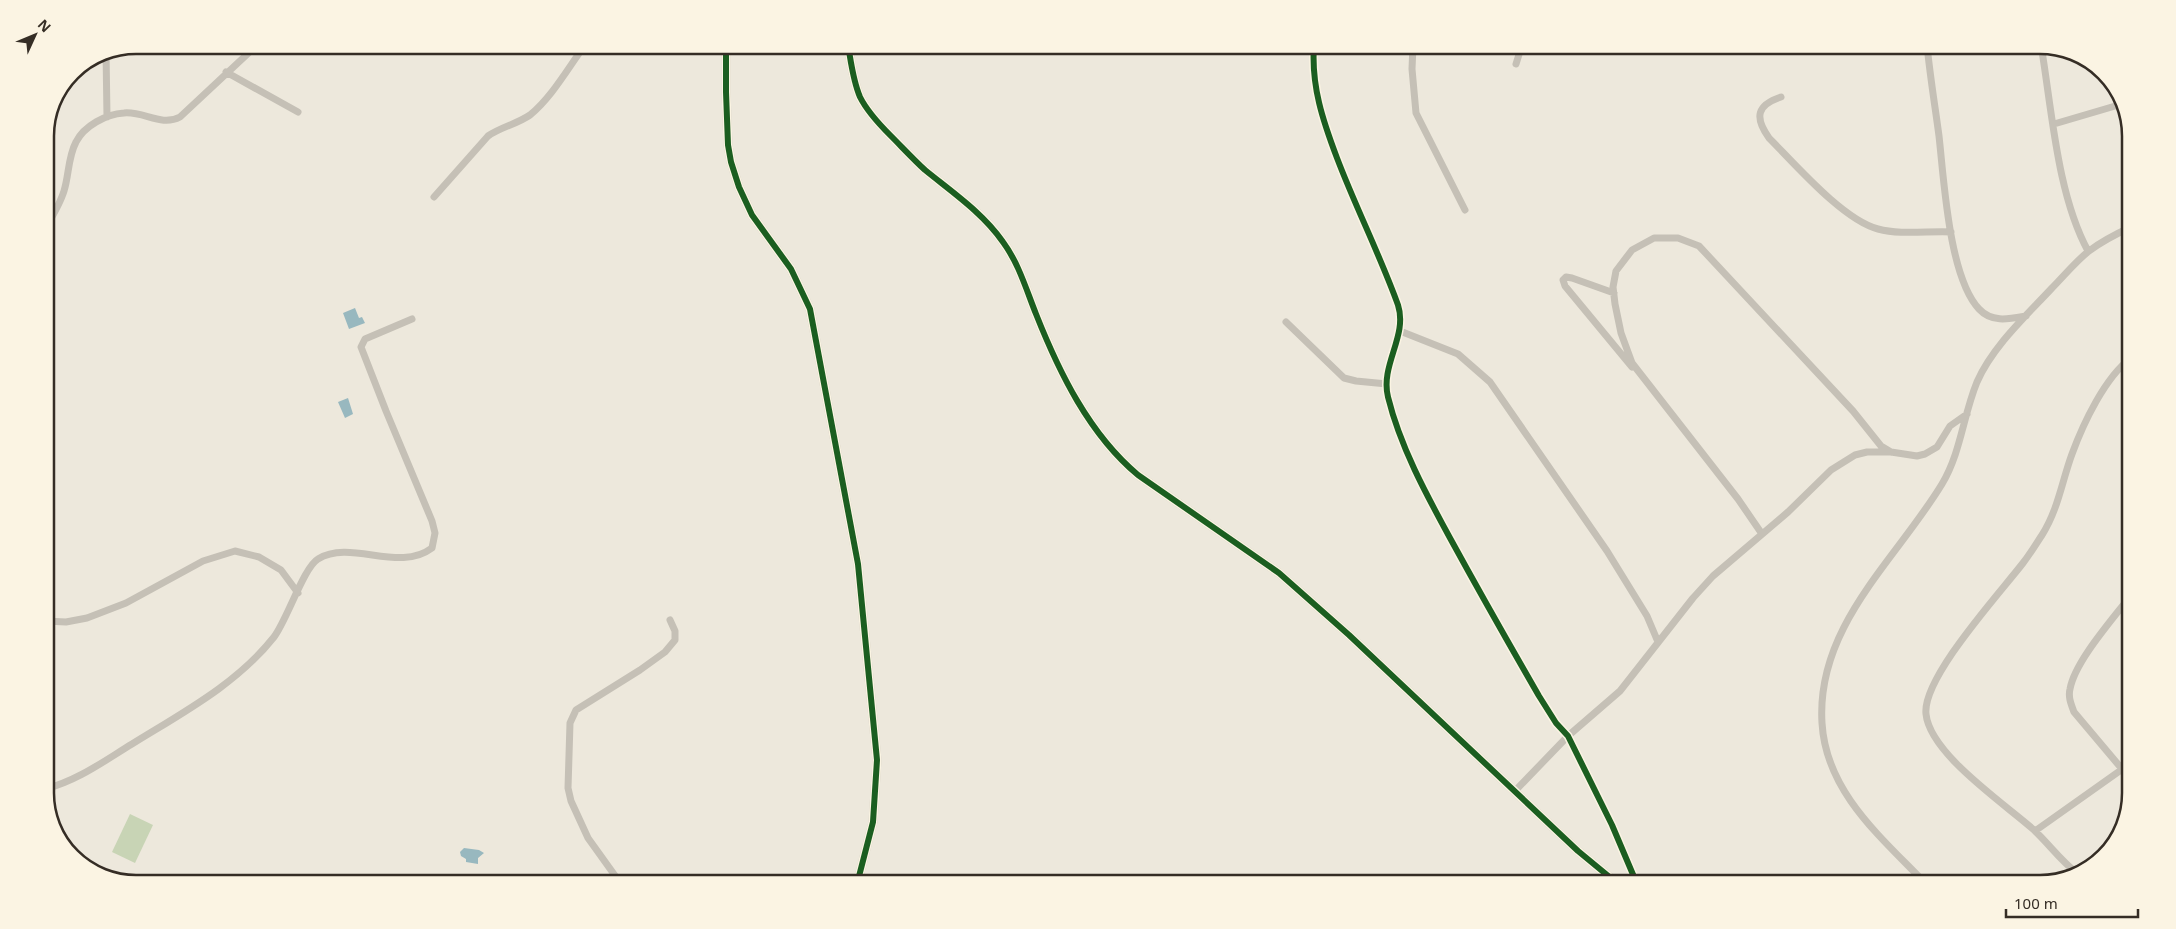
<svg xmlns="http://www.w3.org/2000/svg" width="2176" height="929" viewBox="0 0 2176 929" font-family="'Noto Sans',sans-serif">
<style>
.green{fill:#c8d4b5}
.water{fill:#98b8bf}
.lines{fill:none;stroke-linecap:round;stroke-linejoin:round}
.minor{stroke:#c5c0b6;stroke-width:7}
.tertiary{stroke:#c5c0b6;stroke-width:9}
.cycleway-casing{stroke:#fbf4e3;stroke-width:9}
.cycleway{stroke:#1b5e20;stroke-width:6}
.rim{fill:none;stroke:#352d25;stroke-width:2.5}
</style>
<rect width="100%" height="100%" fill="#ede8dc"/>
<!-- green -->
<path class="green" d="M130 814 153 825 135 863 112 852Z"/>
<!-- water -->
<path class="water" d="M355 308 359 318 362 317 365 323 349 329 343 313Z
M348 398 353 414 345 418 338 402Z
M464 848 479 850 484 853 478 858V864L466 862V859L461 856 460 852Z"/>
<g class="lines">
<!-- minor -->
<path class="minor" d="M1314 45C1311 86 1323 121 1337 158 1356 208 1380 255 1398 305 1408 336 1380 365 1388 397 1400 446 1426 494 1450 538 1479 591 1509 644 1539 696L1556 723 1568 736 1612 825 1637 884
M1413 45 1412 69 1416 113 1465 210
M1927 45C1930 76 1935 106 1939 136 1944 180 1949 277 1979 309 1992 323 2009 319 2026 316
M2041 45C2052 110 2057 194 2088 251
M106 51 107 117
M1516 64 1522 45
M226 72 298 112
M1781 97C1757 105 1754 117 1769 138 1795 164 1843 220 1878 229 1900 235 1927 231 1951 232
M2054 124 2122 104
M434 197 488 136C501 127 517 124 530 115 552 97 568 68 585 45
M45 229C52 217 60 204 64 191 69 175 68 157 76 142 84 126 106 114 124 113 144 111 161 127 180 117L257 45
M1614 293 1572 278 1566 277 1563 280 1565 286 1632 367
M1286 322 1344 378 1356 381 1387 384
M1400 331 1458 354 1490 382 1607 551 1647 616 1658 642
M1762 534 1738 499 1632 363 1621 333 1615 304 1613 287 1616 271 1632 250 1654 238H1678L1699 246 1853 411 1881 446 1891 452
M45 621 66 622 87 618 126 603 203 561 235 551 259 557 281 570 298 593
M2122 769 2074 712C2071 704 2068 697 2070 689 2075 661 2113 619 2131 595
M45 789C77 781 104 761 132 744 182 713 237 684 274 637 287 620 304 567 318 559 351 539 399 573 432 548L435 533 432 521 386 411 361 347 365 339 412 319
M1514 792 1568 736 1620 691 1693 598 1713 576 1788 512 1831 470 1855 455 1867 452H1891L1917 456 1925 454 1937 447 1950 426 1967 414
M2035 831 2131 763
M2077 873C2061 861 2049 844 2034 830 2005 804 1930 754 1926 714 1922 678 2000 593 2023 563 2030 554 2036 544 2042 535 2058 510 2062 481 2072 454 2083 424 2105 377 2131 358
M621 884 588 838 571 801 568 788 570 723 576 710 640 670 665 652 675 640V631L670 620
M1926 884C1881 837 1826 792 1822 723 1816 626 1896 560 1942 484 1961 452 1963 416 1977 382 1993 346 2026 316 2052 288 2064 276 2076 261 2089 251 2102 241 2116 234 2131 227"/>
<!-- tertiary -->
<path class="tertiary" d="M726 45V92L728 145 731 162 739 187 752 215 791 269 810 309 858 564 877 760 873 822 857 884
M848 45C851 62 853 81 860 97 867 111 879 124 890 135 902 147 913 159 925 170 952 192 983 213 1003 242 1019 264 1026 289 1036 314 1059 372 1089 434 1138 475L1279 573 1349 635 1578 851 1618 884"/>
<!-- cycleway casing -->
<g class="cycleway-casing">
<path id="cycleway" d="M726 45V92L728 145 731 162 739 187 752 215 791 269 810 309 858 564 877 760 873 822 857 884
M848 45C851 62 853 81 860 97 867 111 879 124 890 135 902 147 913 159 925 170 952 192 983 213 1003 242 1019 264 1026 289 1036 314 1059 372 1089 434 1138 475L1279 573 1349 635 1578 851 1618 884
M1314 45C1311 86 1323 121 1337 158 1356 208 1380 255 1398 305 1408 336 1380 365 1388 397 1400 446 1426 494 1450 538 1479 591 1509 644 1539 696L1556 723 1568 736 1612 825 1637 884"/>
</g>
<!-- cycleway -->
<use href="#cycleway" class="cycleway"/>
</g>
<!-- crop -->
<path d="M0 0H2176V929H0ZM136 54H2040A82 82 0 0 1 2122 136V793A82 82 0 0 1 2040 875H136A82 82 0 0 1 54 793V136A82 82 0 0 1 136 54Z" fill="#fbf4e3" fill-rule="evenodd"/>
<path class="rim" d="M136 54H2040A82 82 0 0 1 2122 136V793A82 82 0 0 1 2040 875H136A82 82 0 0 1 54 793V136A82 82 0 0 1 136 54Z"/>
<!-- north arrow -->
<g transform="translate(35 35) rotate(46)" stroke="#fbf4e3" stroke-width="4" paint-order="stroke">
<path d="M0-4L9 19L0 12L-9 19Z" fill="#352d25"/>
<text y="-8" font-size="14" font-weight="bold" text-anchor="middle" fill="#352d25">N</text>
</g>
<!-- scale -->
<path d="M2006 909v8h132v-8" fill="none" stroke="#352d25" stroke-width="2.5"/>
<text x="2014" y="909" font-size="15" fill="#352d25" stroke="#fbf4e3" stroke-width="4" paint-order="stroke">100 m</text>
</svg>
